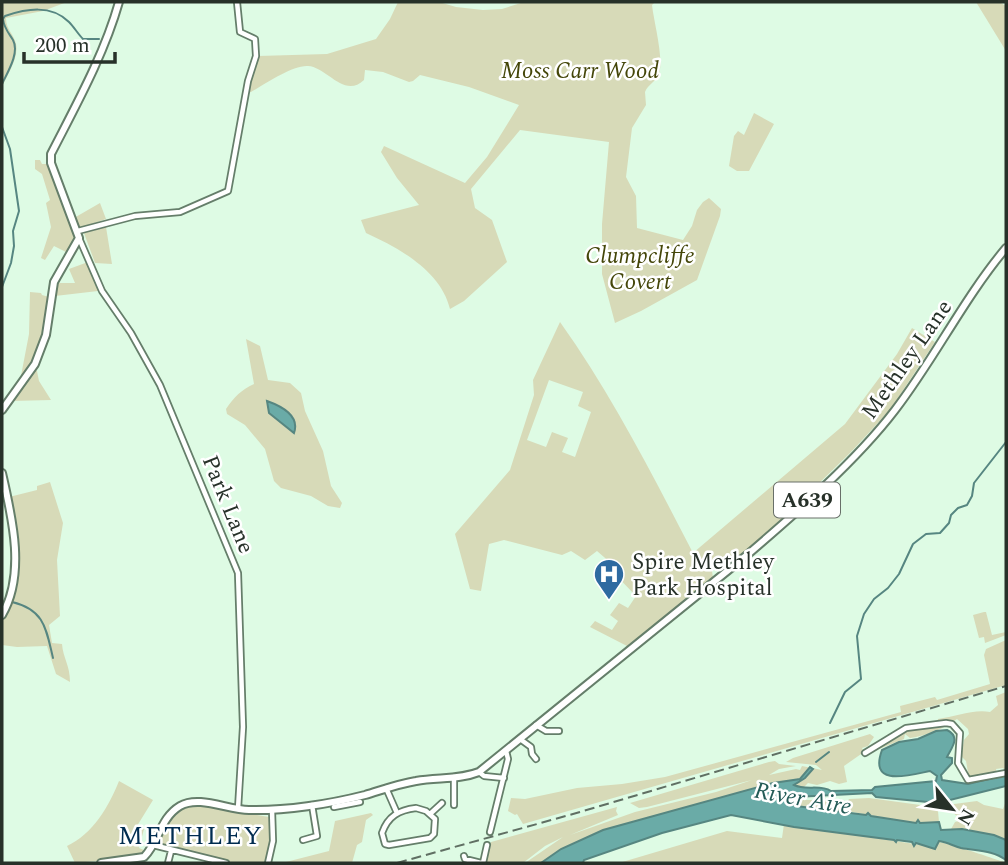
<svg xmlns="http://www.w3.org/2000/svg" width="1008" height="865" viewBox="0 0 1008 865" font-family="Spectral,serif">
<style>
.green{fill:#d7dab8;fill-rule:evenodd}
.water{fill:#6aaba7;stroke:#568681;stroke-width:2}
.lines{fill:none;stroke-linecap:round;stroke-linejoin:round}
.stream{stroke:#568681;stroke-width:2}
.minor-casing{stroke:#657e6a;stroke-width:8}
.major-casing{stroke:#657e6a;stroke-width:10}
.minor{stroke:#fff;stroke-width:4.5}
.major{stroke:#fff;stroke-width:6}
.rail{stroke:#606f63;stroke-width:2;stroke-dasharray:10 5;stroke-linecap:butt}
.labels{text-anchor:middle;stroke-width:5;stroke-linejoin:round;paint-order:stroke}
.shield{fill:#fff;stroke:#686f69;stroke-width:2}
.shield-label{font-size:21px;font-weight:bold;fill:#273129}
.park-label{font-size:23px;font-style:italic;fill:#444609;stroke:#fff}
.street-label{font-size:23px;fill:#273129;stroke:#fff}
.poi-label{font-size:23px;fill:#273129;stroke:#fff;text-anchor:start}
.water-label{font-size:24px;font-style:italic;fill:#235b57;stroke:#fff}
.quarter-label{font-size:26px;letter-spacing:2px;fill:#002c50;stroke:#fff}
</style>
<rect width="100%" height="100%" fill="#defbe4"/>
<!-- green -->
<path class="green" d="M2 2H67L43 11 6 18C6 30 14 34 16 44 19 58 7 75 2 87Z
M398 2H439L456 7 483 10 502 9 524 2H655L652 5C654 23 664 58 659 74 656 82 648 84 645 92L646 105 632 128 626 177 636 196 637 228 683 240 692 226 697 210 703 202 709 198 721 209 720 216 697 280 641 311 615 323 602 274V224L609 142 520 130 471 189 475 208 492 220 507 262 464 301 450 309C441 271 399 248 366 233L361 220 419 205 397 178 381 152 384 146 465 183 487 157 519 105 469 87 420 75 413 81 409 82 383 72 365 70 364 80C344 99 327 67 308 66 291 65 263 86 247 94L258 56 327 54 376 39 390 19Z
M976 2H999L1006 6V51Z
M754 113 774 124 749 171H737L729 166 734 136 738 131 744 135Z
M35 160H40L42 164H49L76 234V241L68 253 54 246 45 260 41 258 51 227 46 203 50 200 42 174 35 169Z
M100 203 106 219 80 228 74 218Z
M106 227 112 264 95 263 84 233Z
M88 262 98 291 55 296 57 283H75L69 269Z
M30 292 41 293 42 295 49 297C45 332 42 353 20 381L29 334Z
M560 322C612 395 652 474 693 553L845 424 897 354 912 328 935 342 890 410 851 452 765 536 731 564 715 567 712 571 713 578 627 646 590 627 595 621 612 630 618 621 610 615 619 603 628 608 636 596 609 568 612 564 597 551 585 560 571 551 562 555 504 540 489 544 481 591 470 589 455 534 510 470 534 395 533 380ZM549 380 583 392 578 406 591 412 575 457 562 452 568 438 552 432 546 447 527 440Z
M246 339 260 346 268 380 290 383 301 393 305 411 323 451 331 486 342 503 340 508 328 506 311 496 281 488 274 481 265 449 245 425 227 414 226 409C234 397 241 390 254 384Z
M34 370 37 371 39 381 51 400 11 401Z
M50 482 63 523 57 560 60 616 49 625 52 643 62 644C63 658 70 665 70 682L56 674 47 646 17 647 2 645V621L12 603 17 576 9 497 37 490V486Z
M984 612H986L992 635 1006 632V635L985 643 984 637 979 638 973 615Z
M1006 640V685L523 824 517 814 515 815 508 811 511 798 525 799 577 788 622 784 665 777 901 712 900 706 935 697 937 700 990 684 984 655 986 649Z
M1006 692V772L1003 768 996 769 997 774 969 778 966 761 961 756 964 740 969 734 968 729 957 719C943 729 926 736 910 738L905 734 904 739 879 749 904 731 937 724 938 719C955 717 973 709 990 712L998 705 996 696Z
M870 734 874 737 868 746 862 748 864 752 844 766 847 782 839 784 830 781 817 785 808 783 803 788 794 785 805 778 813 769 810 767 800 779 773 783 603 830 561 849 541 863H525L563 837 545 846 523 863H485L491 842 617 807 616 811 618 815 570 835 635 812 716 792 752 780 647 807 639 808 630 803 769 762 775 761 779 764 796 766 779 769 769 775 796 769 800 770 802 766 822 770 816 765 786 762 793 758Z
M119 781 153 800 137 826 144 829 139 848 146 851 138 857 75 863 67 846C93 834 109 806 119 781Z
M869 798 935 807 938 811 939 822 919 824 847 811 796 806 791 802 800 804 802 800H840L846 804 849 799Z
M977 801 984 805 1003 809 1006 801V841L980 832 951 829 955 822 962 820 952 812 941 811 939 806Z
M189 806H201L269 817 270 839 266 863H234L160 846 157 841C166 826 172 812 189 806Z
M371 813 373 815 366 820 362 842 357 845 352 863H282L329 851 335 821Z
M784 824 921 845C926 844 932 842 938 842 942 841 1002 861 1006 863H619L727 831 782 838Z"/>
<!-- water -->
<path class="water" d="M267 401C281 406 300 416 294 433L269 413Z
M947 730C961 737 952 747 947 757L952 758V763L941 775 942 780 968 784 1006 775V786L938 803 876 797 872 793 795 797 789 803 796 806 866 815 868 813 871 816 916 823 918 820 920 823 939 822 941 830 962 829 994 835 1006 840V860C993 850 977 851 961 848 953 846 947 842 939 841L935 849 916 843 914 846 912 842 897 840 896 842 894 840 794 827 731 815 662 833 584 860 583 863H541L561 849 603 830 773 783 800 779 810 767 813 769 805 778 794 785C806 791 820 784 831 791L872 790 875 787 936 781 937 776 930 771C910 775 868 788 882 750L899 742 918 739 936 731Z"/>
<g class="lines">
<!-- stream -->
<path class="stream" d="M2 84C7 73 20 53 13 40 8 32 4 28 3 19L5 16C26 9 51 4 69 22 74 27 78 34 83 39H99
M2 127 10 149 19 211 13 231 14 246 11 263 2 287
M12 602C45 610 46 629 53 658
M830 723 845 692 861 679 857 636 864 614 874 599 888 588 899 574 913 544 926 534 940 533 949 523 951 515 958 508 967 505 972 496 974 483 1006 442
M816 762 829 752"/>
<!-- minor casing -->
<g class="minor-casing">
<path id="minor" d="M78 231 135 216 180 212 228 191 248 81 256 56 255 39 240 32 237 2
M79 238 102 291 131 333 160 385 238 573 243 727 238 809
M536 725 546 731H559
M520 739 531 747 532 754 536 759
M865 753 906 728 946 723 952 724 960 733 958 763 968 780 1006 773
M479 772 484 776 504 778
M454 777V805
M386 788 397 813
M334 807 360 802
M416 808 426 811 435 819 434 834 430 838 389 845 385 844 382 833C388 816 399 810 416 808Z
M430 814 442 803
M490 832 508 759 506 751
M303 840 317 836 312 805
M153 845 226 863
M464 856 465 859 481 863
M168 863 171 851
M268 863 273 841 272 810
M483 863 487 845"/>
</g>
<!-- major casing -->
<g class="major-casing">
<path id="major" d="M2 410 35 364 46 335 54 282 79 238 51 163V154C76 105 104 55 119 2
M2 473C12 517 26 574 2 615
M101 863 144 857C159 842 160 818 180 806 199 795 228 810 249 810 285 811 330 804 365 795 382 790 398 784 416 781 437 777 459 780 479 772L747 555C796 513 856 461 895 410 935 358 964 298 1006 248"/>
</g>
<!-- minor -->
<use href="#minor" class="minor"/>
<!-- major -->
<use href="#major" class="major"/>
<!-- rail -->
<path class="rail" d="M397 863 573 814 1006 686"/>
</g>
<!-- icons -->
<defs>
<g id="hospital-pin" transform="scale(1.575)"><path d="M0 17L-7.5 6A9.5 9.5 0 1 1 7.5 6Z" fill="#2e6aa1" stroke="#fff"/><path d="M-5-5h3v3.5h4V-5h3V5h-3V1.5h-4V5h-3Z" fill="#fff"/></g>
</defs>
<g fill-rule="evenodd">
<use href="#hospital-pin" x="609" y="574"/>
</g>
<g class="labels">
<!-- shield labels -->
<rect class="shield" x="774" y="482.5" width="66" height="35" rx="5"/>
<g class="shield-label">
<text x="807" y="507">A639</text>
</g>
<!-- park labels -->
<g class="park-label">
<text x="580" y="78">Moss Carr Wood</text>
<text x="640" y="263">Clumpcliffe<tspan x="640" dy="26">Covert</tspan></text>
</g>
<!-- street labels -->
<g class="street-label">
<text transform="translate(906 359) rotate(-55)" y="8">Methley Lane</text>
<text transform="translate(229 504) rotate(68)" y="8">Park Lane</text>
</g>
<!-- poi labels -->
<g class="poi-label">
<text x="632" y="569">Spire Methley<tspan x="632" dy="26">Park Hospital</tspan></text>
</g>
<!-- water labels -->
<g class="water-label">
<text transform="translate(803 798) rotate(10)" y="8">River Aire</text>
</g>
<!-- quarter labels -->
<g class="quarter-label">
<text x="191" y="844">METHLEY</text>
</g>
</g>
<!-- border -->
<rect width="1008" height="865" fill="none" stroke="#273129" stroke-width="7"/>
<!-- north arrow -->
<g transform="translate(952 809) rotate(120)" stroke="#ffffff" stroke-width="5" paint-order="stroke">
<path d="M0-5L12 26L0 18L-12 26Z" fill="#273129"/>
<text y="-10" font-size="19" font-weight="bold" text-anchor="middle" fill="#273129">N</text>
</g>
<!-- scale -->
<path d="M24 52v10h91v-10" fill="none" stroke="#273129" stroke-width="3.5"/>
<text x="35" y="52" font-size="21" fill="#273129" stroke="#ffffff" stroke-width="5" paint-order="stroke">200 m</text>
</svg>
